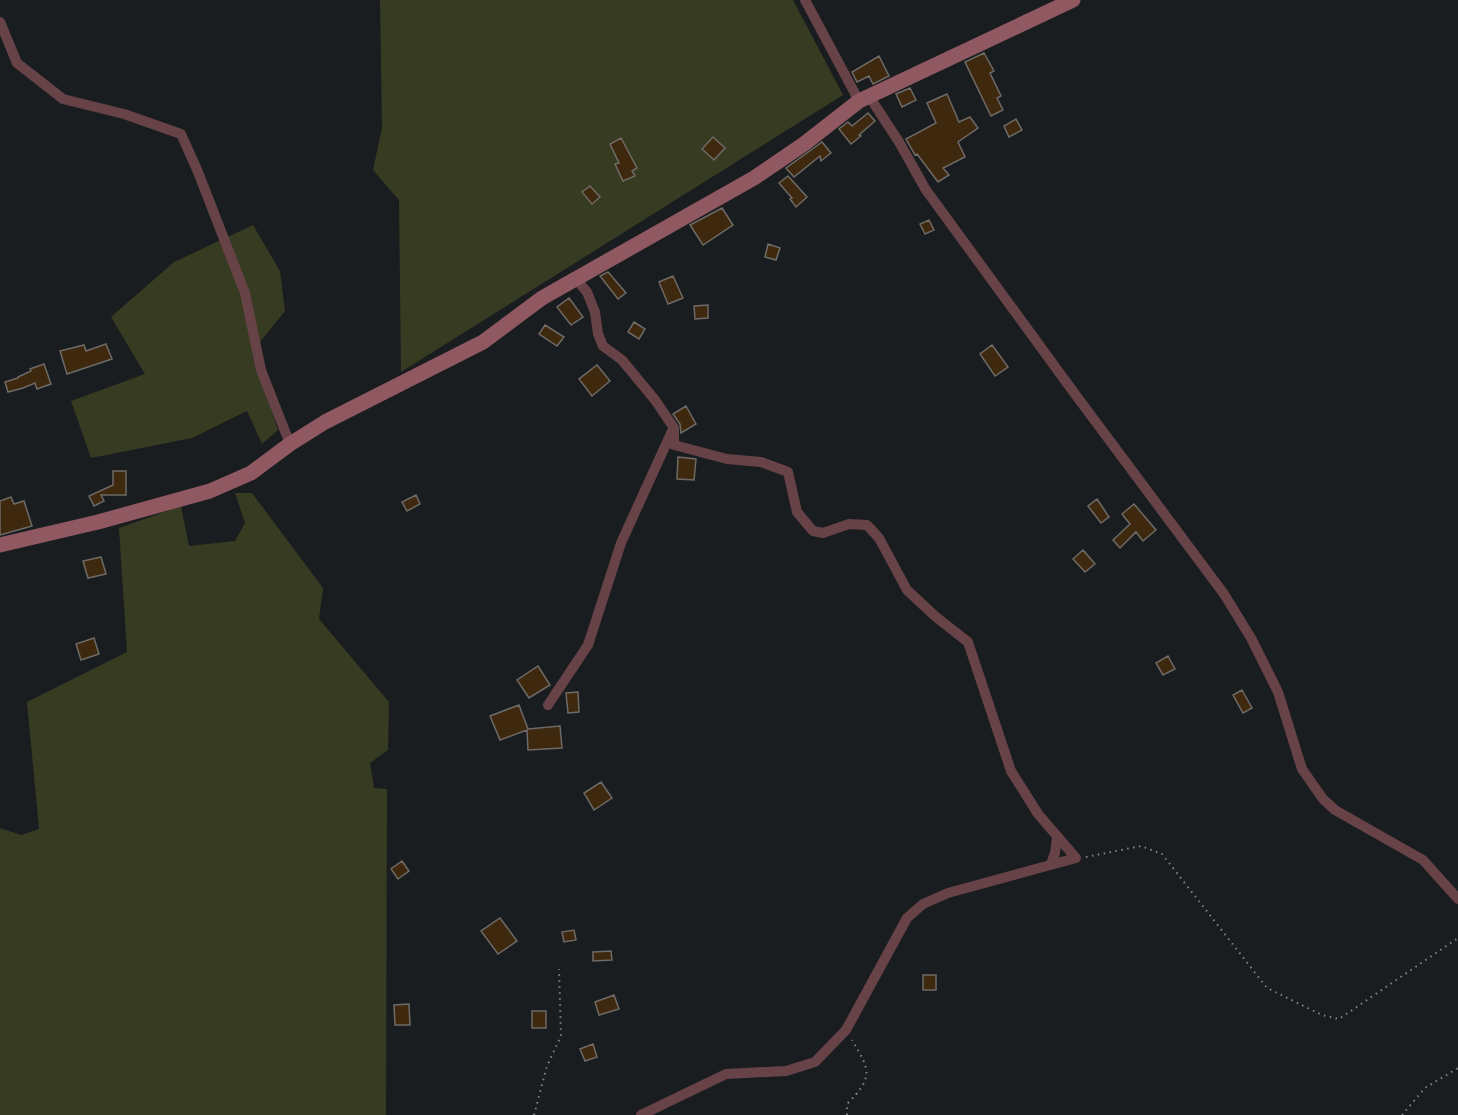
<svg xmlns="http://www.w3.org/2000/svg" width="1458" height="1115" viewBox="0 0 1458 1115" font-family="Signika,sans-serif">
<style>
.green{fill:#373b21}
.building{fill:#3f290e;stroke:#6e6a67;stroke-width:1.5}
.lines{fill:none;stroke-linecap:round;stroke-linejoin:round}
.path{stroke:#828487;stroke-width:2;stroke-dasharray:1.5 4.5;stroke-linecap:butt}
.street{stroke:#674348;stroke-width:10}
.secondary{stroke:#905861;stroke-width:15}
</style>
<rect width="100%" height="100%" fill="#1a1d20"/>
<!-- green -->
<path class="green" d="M380 0H793L843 95 401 372 399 200 373 170 382 128Z
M253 225 280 271 285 311 252 352 278 430 262 444 247 411 192 438 91 458 71 401 145 374 111 317 174 262Z
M235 493H252L323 588 319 619 389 702 388 750 370 763 374 788 387 789 386 1115H0V828L21 835 39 829 27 702 127 652 119 528 181 506 189 546 235 541 245 523Z"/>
<!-- building -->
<path class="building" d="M984 53 994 71 990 73 1001 96 997 98 1003 110 991 116 965 62Z
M879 56 889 76 873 84 869 76 857 82 852 72Z
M910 88 916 100 902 107 896 94Z
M947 94 959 122 970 117 978 128 958 142 965 157 943 168 949 175 938 182 917 154 915 155 906 139 936 123 927 103Z
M868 113 875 121 859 135 861 136 851 144 839 129 848 122 852 126Z
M1016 119 1022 130 1009 137 1004 126Z
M713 137 725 148 714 160 702 149Z
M621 138 637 168 632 171 635 176 623 181 615 164 619 163 610 144Z
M822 142 831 153 821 161 820 156 794 177 786 168Z
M788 176 807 197 796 207 790 199 792 198 779 183Z
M590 186 600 197 592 204 582 192Z
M722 208 733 225 703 245 690 225Z
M929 220 934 230 925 234 920 224Z
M768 244 780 248 776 260 765 257Z
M608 272 626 293 618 299 600 276Z
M673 276 683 298 668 304 659 282Z
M569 298 583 317 571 325 557 307Z
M708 305V318L695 319 694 306Z
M634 322 645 329 639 339 628 332Z
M545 325 564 337 557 346 539 334Z
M106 344 112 359 67 374 60 351 84 345 86 351Z
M992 345 1008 367 995 376 980 354Z
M44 364 51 384 37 389 35 383 23 388 8 392 5 382 18 378V377L31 371 30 369Z
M597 365 610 381 592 396 579 379Z
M686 406 696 424 681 433 680 424 673 414Z
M678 457 696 459 694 480 677 479Z
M113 471H126V495H101L104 501 94 506 89 496 113 485Z
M416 495 420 504 407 511 402 502Z
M11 497 14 504 24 501 32 526 0 535V501Z
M1097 499 1109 517 1101 523 1088 506Z
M1134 504 1156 530 1143 541 1136 532 1120 548 1113 540 1130 524 1122 514Z
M1083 550 1095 564 1085 572 1073 559Z
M101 557 106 574 88 578 83 561Z
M94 638 99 654 81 660 76 644Z
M1168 656 1175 669 1163 675 1156 663Z
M538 666 550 685 529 698 517 680Z
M1242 690 1252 708 1243 713 1233 695Z
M578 692 579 712 568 713 566 693Z
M519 705 528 729 560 726 562 748 528 750 527 730 500 740 490 716Z
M601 782 612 798 594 810 584 793Z
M402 861 409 871 398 879 391 869Z
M500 918 517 941 498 954 481 931Z
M574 930 576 940 564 942 562 932Z
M611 951 612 960 593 961V952Z
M923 975H936V990H923Z
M614 995 619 1009 599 1015 595 1002Z
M409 1004 410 1025H395L394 1005Z
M532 1011H546V1028H532Z
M593 1044 597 1057 585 1061 580 1049Z"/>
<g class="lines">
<!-- path -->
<path class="path" d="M1086 857 1141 846 1162 854 1267 988 1322 1015 1339 1019 1458 938
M534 1115 547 1066 561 1036 559 969
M847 1115V1104C874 1077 870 1070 852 1040
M1402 1115 1425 1088 1458 1068"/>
<!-- street -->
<path class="street" d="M805 0 859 101
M0 22 17 63 63 99 124 114 181 134 198 172 245 293 261 370 290 444
M869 96 899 142 926 190 1072 390 1224 594 1251 638 1278 692 1302 769 1323 799 1335 810 1423 860 1458 899
M576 279 587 292 595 312 598 334 603 346 622 360 655 400 674 428V445L727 459 761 462 788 472 797 512 813 531 823 533 849 524 867 525 879 538 907 590 936 617 968 642 1011 771 1038 814 1076 858 948 893 923 904 907 918 846 1030 815 1062 786 1071 726 1074 641 1115
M548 705 588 645 621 543 672 431
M1051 864 1055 853 1057 837"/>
<!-- secondary -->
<path class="secondary" d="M0 545 98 522 210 491 251 473 290 444 325 422 483 342 542 298 754 178 804 144 859 101 1073 0"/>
</g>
</svg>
